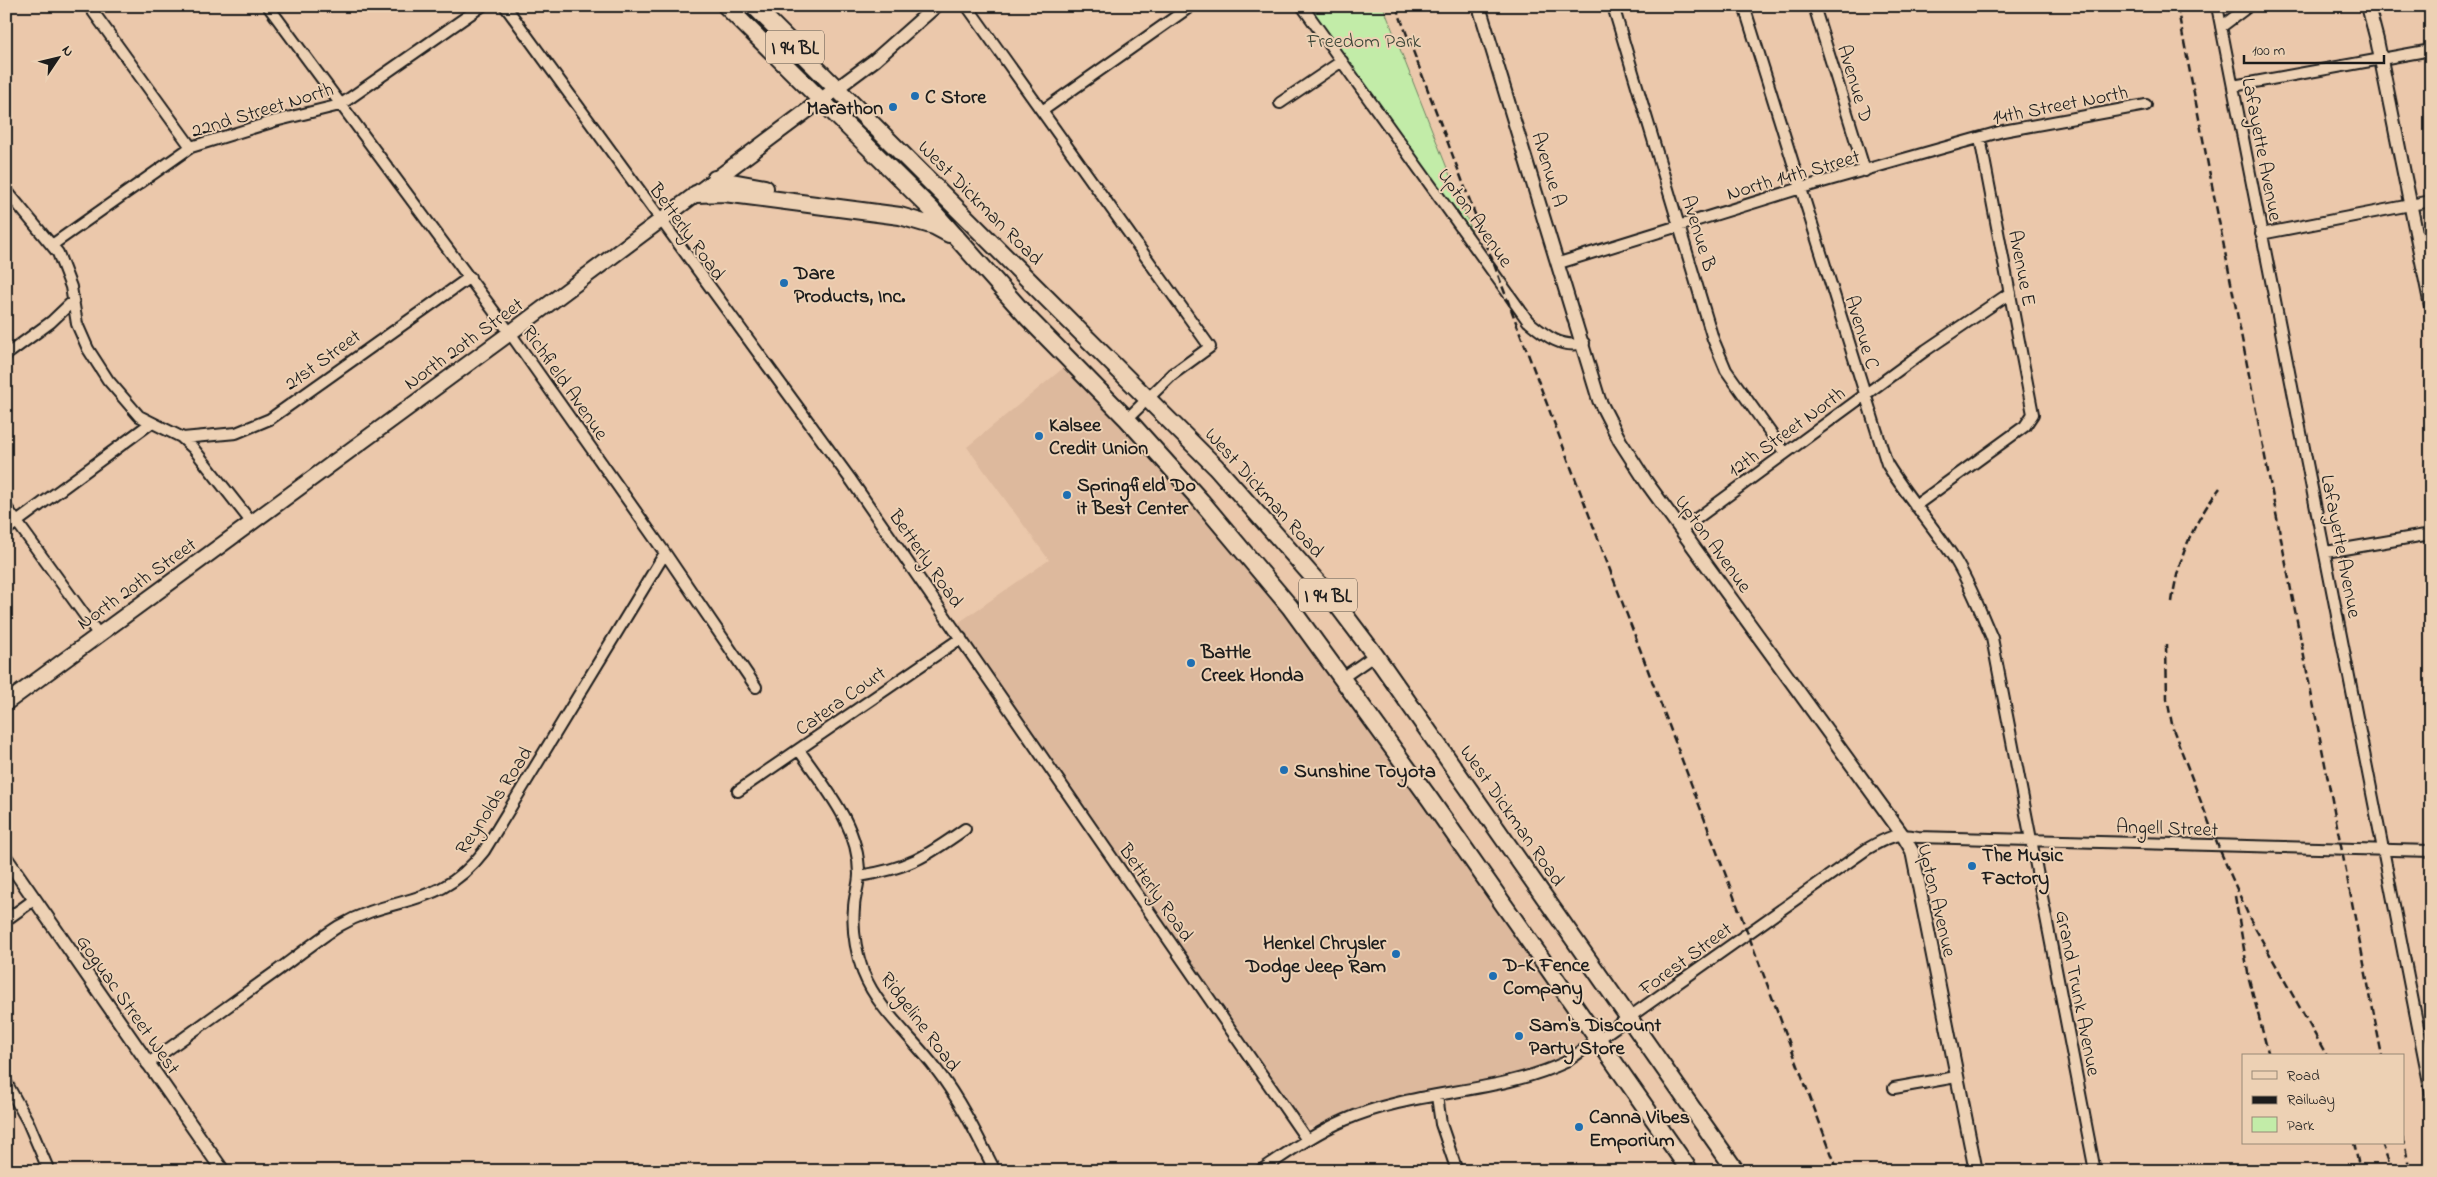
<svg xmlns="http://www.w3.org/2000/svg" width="2437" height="1177" viewBox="0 0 2437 1177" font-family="'Indie Flower',sans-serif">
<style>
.built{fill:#ddb99d}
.green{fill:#c2eca8;stroke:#6f8462}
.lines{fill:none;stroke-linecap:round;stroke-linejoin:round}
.minor-casing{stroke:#1c1c1c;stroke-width:14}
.tertiary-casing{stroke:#1c1c1c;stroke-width:16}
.secondary-casing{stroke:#1c1c1c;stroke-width:18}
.primary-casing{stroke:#1c1c1c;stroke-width:20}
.minor{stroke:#edd1b4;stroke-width:10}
.tertiary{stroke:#edd1b4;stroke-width:12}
.secondary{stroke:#edd1b4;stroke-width:14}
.primary{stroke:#edd1b4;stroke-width:16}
.rail{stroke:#1c1c1c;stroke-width:2.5;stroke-dasharray:8 4;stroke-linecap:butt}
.poi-dot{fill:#1f6fb2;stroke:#edd1b4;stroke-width:2}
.labels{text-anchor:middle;stroke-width:4;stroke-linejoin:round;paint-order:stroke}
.shield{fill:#edd1b4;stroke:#5b524a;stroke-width:1}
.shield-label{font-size:19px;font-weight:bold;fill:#1c1c1c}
.park-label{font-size:20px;fill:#3d4638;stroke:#edd1b4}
.street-label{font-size:20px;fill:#1c1c1c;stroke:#edd1b4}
.poi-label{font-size:20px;font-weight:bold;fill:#1c1c1c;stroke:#edd1b4;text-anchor:start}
</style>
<rect width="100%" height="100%" fill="#ebc8ab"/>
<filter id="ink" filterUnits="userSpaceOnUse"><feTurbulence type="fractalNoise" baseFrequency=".02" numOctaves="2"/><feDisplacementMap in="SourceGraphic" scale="10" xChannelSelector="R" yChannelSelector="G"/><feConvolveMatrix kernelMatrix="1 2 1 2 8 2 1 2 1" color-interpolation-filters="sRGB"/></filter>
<g filter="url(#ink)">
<!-- built -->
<path class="built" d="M1067 365 1218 529 1349 695 1585 1032 1584 1039 1575 1048 1547 1064 1528 1071 1376 1102 1313 1127 1305 1125 958 623 1049 560 967 447Z"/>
<!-- green -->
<path class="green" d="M1303 6H1383L1479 249Z"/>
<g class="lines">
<!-- minor casing -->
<g class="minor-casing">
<path id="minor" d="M89 6 191 147
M268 6 510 333 665 553 756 687
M505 6 851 480 1307 1140
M967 6 1210 347 1173 374 1127 419
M1302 6 1528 321C1545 335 1561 349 1584 343
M1613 6 1713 339 1726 370 1785 453
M1744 6 1887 464C1907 497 1933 526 1954 558 1970 583 1980 611 1992 638L2095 1171
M1814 6 1865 171
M2217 6 2431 1093
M2221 27 2249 6
M2233 86 2431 50
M1280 103 1342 61
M1042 111 1191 6
M6 190 58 253 71 287 77 324 88 349 108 380 139 416 181 437 193 448 252 523
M2261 234 2431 201
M52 245 191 147 275 121 340 105 482 6
M1559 263 1801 188 2003 131 2146 105
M6 355 51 322 72 302
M183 438 236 433 270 419 470 277
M1915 506 2025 426 2033 414 1980 138
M6 507 99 635
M6 530 151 423
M1681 530 1926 350 2010 293
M2326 552 2431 534
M1342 678 1375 655
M799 750C825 788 859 825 859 874 859 886 854 897 854 908 852 929 856 952 863 972 878 1010 912 1037 936 1069 960 1100 977 1135 995 1171
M738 791 961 638
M859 876C907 869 927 856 965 829
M6 920 35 899
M147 1064C190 1034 232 1003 274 973 296 957 317 940 339 926 396 893 439 910 484 851L665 553
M6 1082 28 1122 49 1171
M1894 1088 1956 1077
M1437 1096 1441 1124 1457 1171
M1260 1171C1287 1153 1315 1133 1345 1120 1415 1089 1496 1095 1566 1062L1867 849C1886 838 1896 832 1918 837L2431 851"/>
</g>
<!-- tertiary casing -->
<g class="tertiary-casing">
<path id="tertiary" d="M1479 6 1599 400 1620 441 1647 483 1902 834 1912 851 1976 1171
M2368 6 2377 40 2431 306
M836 89 875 60 936 6
M6 858 223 1171"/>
</g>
<!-- secondary casing -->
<g class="secondary-casing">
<path id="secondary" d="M6 703 510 333 836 89"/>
</g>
<!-- primary casing -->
<g class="primary-casing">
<path id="primary" d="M726 6 932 210 1029 319 1127 419 1201 501 1290 607 1429 798 1690 1171
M754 6 1216 467 1335 602 1375 655 1736 1171
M715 179 765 188
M696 194 724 193 900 216 934 226 949 234"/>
</g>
<!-- minor -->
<use href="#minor" class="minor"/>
<!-- tertiary -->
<use href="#tertiary" class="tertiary"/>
<!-- secondary -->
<use href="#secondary" class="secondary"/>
<!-- primary -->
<use href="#primary" class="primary"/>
<!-- rail -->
<path class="rail" d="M1396 6 1838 1171
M2177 6 2382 1056
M2172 602C2178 558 2193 523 2220 488
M2166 645 2167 699 2173 729 2218 846 2250 919 2327 1056
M2235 896 2249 979 2269 1056
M2403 1137 2410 1171
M2354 1143 2360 1171
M2382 1143 2392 1171"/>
</g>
</g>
<!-- markers -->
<g class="poi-dot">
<circle cx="915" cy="96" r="5"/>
<circle cx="893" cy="107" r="5"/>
<circle cx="784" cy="283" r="5"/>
<circle cx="1039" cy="436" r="5"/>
<circle cx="1067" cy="495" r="5"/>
<circle cx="1191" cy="663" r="5"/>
<circle cx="1284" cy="770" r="5"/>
<circle cx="1972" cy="866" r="5"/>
<circle cx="1396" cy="954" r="5"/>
<circle cx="1493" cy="976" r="5"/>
<circle cx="1519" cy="1036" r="5"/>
<circle cx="1579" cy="1127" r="5"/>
</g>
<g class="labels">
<!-- shield labels -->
<g class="shield">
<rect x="766" y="30.5" width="58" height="33" rx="4"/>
<rect x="1299" y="578.5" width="58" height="33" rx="4"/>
</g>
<g class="shield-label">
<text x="795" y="54">I 94 BL</text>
<text x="1328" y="602">I 94 BL</text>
</g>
<!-- park labels -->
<g class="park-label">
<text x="1364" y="47">Freedom Park</text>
</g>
<!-- street labels -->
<g class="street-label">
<text transform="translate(1856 83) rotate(73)" y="7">Avenue D</text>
<text transform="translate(2060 104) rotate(-11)" y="7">14th Street North</text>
<text transform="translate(262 109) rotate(-17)" y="7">22nd Street North</text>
<text transform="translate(2263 149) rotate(79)" y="7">Lafayette Avenue</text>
<text transform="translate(1550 169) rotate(73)" y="7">Avenue A</text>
<text transform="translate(1793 174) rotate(-16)" y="7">North 14th Street</text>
<text transform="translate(981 202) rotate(45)" y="7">West Dickman Road</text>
<text transform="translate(1476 217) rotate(55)" y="7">Upton Avenue</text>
<text transform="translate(688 231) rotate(54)" y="7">Betterly Road</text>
<text transform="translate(1700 233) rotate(73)" y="7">Avenue B</text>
<text transform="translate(2023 268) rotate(79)" y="7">Avenue E</text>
<text transform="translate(1863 332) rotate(73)" y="7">Avenue C</text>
<text transform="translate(463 343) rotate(-36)" y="7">North 20th Street</text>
<text transform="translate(322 359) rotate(-36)" y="7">21st Street</text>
<text transform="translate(566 382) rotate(55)" y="7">Richfield Avenue</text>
<text transform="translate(1786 431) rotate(-36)" y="7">12th Street North</text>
<text transform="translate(1265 492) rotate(48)" y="7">West Dickman Road</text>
<text transform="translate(1714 543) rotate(54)" y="7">Upton Avenue</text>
<text transform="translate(2342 546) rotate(79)" y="7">Lafayette Avenue</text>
<text transform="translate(927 558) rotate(55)" y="7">Betterly Road</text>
<text transform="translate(136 583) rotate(-36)" y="7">North 20th Street</text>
<text transform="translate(840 700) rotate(-35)" y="7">Catera Court</text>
<text transform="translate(493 800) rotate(-57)" y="7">Reynolds Road</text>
<text transform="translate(1513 815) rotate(55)" y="7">West Dickman Road</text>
<text transform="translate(2167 827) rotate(2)" y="7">Angell Street</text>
<text transform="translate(1157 892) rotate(55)" y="7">Betterly Road</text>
<text transform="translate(1938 900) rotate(77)" y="7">Upton Avenue</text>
<text transform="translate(1685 958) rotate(-36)" y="7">Forest Street</text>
<text transform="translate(2079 993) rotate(79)" y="7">Grand Trunk Avenue</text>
<text transform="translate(129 1004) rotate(55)" y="7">Goguac Street West</text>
<text transform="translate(921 1021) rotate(53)" y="7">Ridgeline Road</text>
</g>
<!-- poi labels -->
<g class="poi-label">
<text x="925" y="103">C Store</text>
<text x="883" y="114" text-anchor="end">Marathon</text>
<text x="794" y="279">Dare<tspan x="794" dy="23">Products, Inc.</tspan></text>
<text x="1049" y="431">Kalsee<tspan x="1049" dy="23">Credit Union</tspan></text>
<text x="1077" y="491">Springfield Do<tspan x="1077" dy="23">it Best Center</tspan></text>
<text x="1201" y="658">Battle<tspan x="1201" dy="23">Creek Honda</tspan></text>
<text x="1294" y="777">Sunshine Toyota</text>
<text x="1982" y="861">The Music<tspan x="1982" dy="23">Factory</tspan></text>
<text x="1386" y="949" text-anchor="end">Henkel Chrysler<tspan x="1386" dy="23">Dodge Jeep Ram</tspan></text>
<text x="1503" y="971">D-K Fence<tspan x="1503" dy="23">Company</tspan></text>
<text x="1529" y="1031">Sam's Discount<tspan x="1529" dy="23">Party Store</tspan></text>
<text x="1589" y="1123">Canna Vibes<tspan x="1589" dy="23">Emporium</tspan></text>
</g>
</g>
<!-- margin -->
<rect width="2437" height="1177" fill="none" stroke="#edd1b4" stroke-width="25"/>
<rect x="12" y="12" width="2412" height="1152" fill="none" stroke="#1c1c1c" stroke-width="2" filter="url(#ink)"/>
<!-- legend -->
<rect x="2242" y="1054" width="162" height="90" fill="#edd1b4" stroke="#998977"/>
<rect x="2252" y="1071" width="25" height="8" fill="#edd1b4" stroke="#998977"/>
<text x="2287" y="1080" font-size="15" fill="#1c1c1c">Road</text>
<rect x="2252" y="1096" width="25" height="8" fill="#1c1c1c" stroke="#998977"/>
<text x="2287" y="1104" font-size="15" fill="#1c1c1c">Railway</text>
<rect x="2252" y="1117" width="25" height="15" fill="#c2eca8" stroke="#998977"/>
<text x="2287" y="1130" font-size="15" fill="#1c1c1c">Park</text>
<!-- north arrow -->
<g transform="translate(58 58) rotate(55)" stroke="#edd1b4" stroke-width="4" paint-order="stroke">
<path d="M0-4L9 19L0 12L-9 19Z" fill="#1c1c1c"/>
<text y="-8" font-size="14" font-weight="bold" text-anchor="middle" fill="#1c1c1c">N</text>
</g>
<!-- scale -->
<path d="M2244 55v8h140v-8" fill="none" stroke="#1c1c1c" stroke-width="2.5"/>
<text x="2252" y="55" font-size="15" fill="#1c1c1c" stroke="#edd1b4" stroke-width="4" paint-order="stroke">100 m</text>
</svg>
